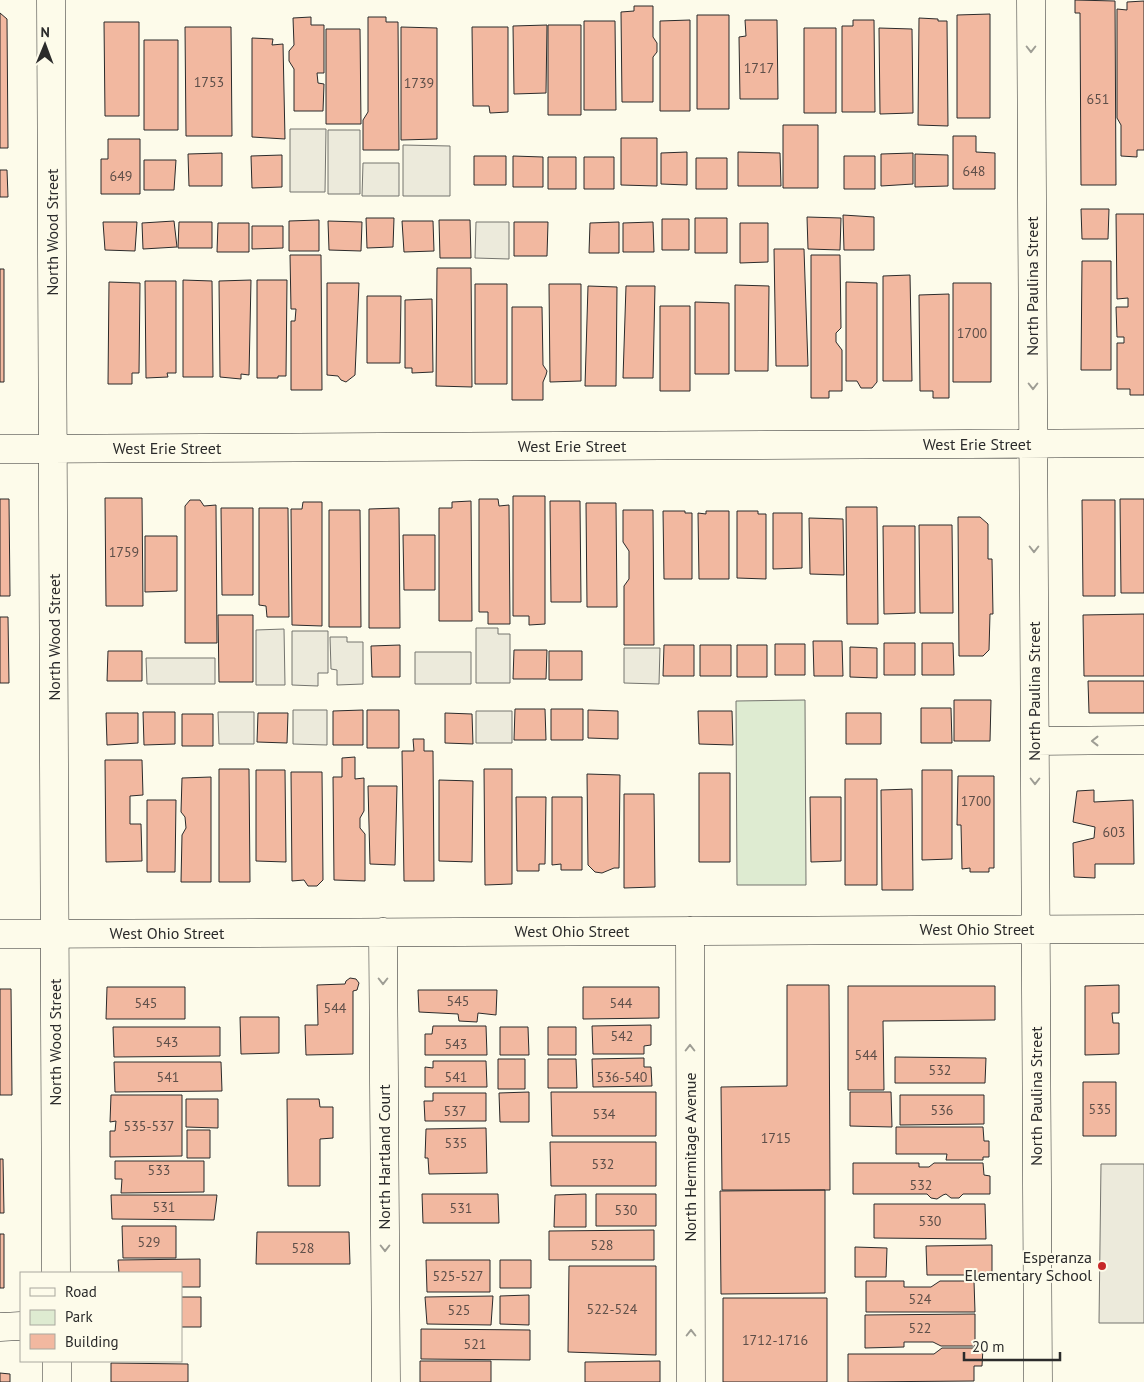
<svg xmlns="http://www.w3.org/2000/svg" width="1144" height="1382" viewBox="0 0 1144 1382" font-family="'PT Sans',sans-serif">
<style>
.green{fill:#deebd1;stroke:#74746e}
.parking{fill:#eceadb;stroke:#74746e}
.building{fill:#f2b8a0;stroke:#2b2b2b}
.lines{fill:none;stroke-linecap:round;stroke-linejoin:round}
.street-casing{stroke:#2b2b2b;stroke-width:29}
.street{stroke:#fdfbea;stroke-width:28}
.oneway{stroke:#9e9d94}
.poi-dot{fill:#c62828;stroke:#fdfbea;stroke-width:2}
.labels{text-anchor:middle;stroke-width:4;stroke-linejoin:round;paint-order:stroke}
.number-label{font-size:14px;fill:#5d4e48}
.street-label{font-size:16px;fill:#2b2b2b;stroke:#fdfbea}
.poi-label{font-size:16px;fill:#2b2b2b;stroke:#fdfbea;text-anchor:end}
</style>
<rect width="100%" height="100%" fill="#fdfbea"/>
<!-- green -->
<path class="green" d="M805 700 806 885H737L736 701Z"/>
<!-- parking -->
<path class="parking" d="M290 129H326L325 192H290Z
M328 130H360V194H328Z
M403 145 450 146V196H403Z
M363 163H399V196H362Z
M476 222H509V259L475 258Z
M476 628H498V634H510V683H476Z
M284 629 285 685H256V630Z
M292 631H328V673H318V686L292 685Z
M330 637H347V642H363V684L337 685V670L331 669Z
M624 648H660L659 684 624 683Z
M415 652H471V684H415Z
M146 658H215V684H147Z
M293 710H327V745L293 744Z
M476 711H512V743H476Z
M218 712H254V744H219Z
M1101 1164H1144V1323H1099Z"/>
<!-- building -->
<path class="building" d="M1075 0 1115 1 1116 185H1081L1080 13H1075Z
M1144 1V150H1137V157L1121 156V125L1117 118V9L1127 10V2Z
M634 6H653V37L657 43V52L653 57V102H622L621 12 634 11Z
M0 13 7 19 8 148H0Z
M990 14V118H957V15Z
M697 15H729V109H697Z
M311 17V25H324V73H317L318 83 324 84 323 111H294V69L289 61V51L294 45 293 18Z
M368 17H386V22H398L399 150H363V120L368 112Z
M919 18 938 19V21H947L948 126 918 125Z
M690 20V111H660V21Z
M745 20H777L778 99H740L739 37 746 36Z
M853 20H874L875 112H842V26H853Z
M584 21H615L616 110H584Z
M104 22H139V116H105Z
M547 25 546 93 514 94 513 26Z
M548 25H581V115H548Z
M185 27H231L232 136H186Z
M401 27 437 28V139L401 140Z
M472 27H508V112L490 113 489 106H473Z
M804 28H836V113H804Z
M879 28 912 29 913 113 880 114Z
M326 29H360L361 124H326Z
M252 38 273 39 272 45 283 44 285 139 252 137Z
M144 40H178V130H144Z
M783 125H818V188H783Z
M953 136H976V152L995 153V189H953Z
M621 138H657V186L621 185Z
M108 139H140V194H101V159H108Z
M687 152V185L661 184V153Z
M738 152 780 153 781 186H738Z
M222 153V186H189L188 154Z
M913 153V184L881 186V154Z
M915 154 948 155V186L915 187Z
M282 155V187L252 188 251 156Z
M474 156H506V185H474Z
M513 156 543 157V187H513Z
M844 156H875V189H844Z
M548 157H576V189H548Z
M584 157H614V189H584Z
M696 158H727V189H696Z
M144 160H176L174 190H144Z
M0 170H7L8 197H0Z
M1081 209H1109L1108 239H1082Z
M1116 214H1144V395H1130V389H1117V343H1124V337H1117L1116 307H1128V298L1117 299Z
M843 215 874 217V250H844Z
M807 217 841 218 840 250 808 249Z
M366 218H394L393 247 367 248Z
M695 218H727V253H695Z
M662 219H689V250H662Z
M319 220V251H289V221Z
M439 220H470L471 258H440Z
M174 221 177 247 143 249 142 223Z
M328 221 362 222 361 251 329 250Z
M402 221H433L434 251 404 252Z
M103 222H137L135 251 105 250Z
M179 222H212V248H178Z
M514 222H548L547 256H514Z
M619 222V253H589L590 223Z
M653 222 654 252H623V223Z
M218 223H249V252H217Z
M740 223H768V262L740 263Z
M252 226H283V248L252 249Z
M774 249H804L808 366H776Z
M290 255H321L322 390H291V321H295L296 309H291Z
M811 255H840L841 328 836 333V342L842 350V391H829V398H811Z
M1082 261H1111V370H1081Z
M437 268H471L472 387 436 386Z
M0 269H4V382H0Z
M910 275 912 381H883V276Z
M183 280 212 281 213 377H183Z
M251 280 249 375 241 374V379L220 377 219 281Z
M257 280H287L286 376H278V378H257Z
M145 281H176V373H167L168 377 146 378Z
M109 282 140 283 139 373H132V384H108Z
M846 282 877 283V382L872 388H861L857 381H846Z
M327 283H359L355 375 346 382 341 380 338 376 327 375Z
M953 283H991V382H953Z
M475 284H507V384H475Z
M549 284H581V381L550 382Z
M735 285 769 286 768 371H735Z
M588 286 617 287 616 386H585Z
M626 286H655L653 378H623Z
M949 294V398H933V391H920L919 295Z
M367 296H401L400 363H367Z
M432 299 433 372 412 373V368H405V300Z
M695 302 729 303V374H695Z
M660 306H690V391H660Z
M512 307H542L543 365 547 371 546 375 543 382V400H512Z
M513 496H545V624L529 625V616H513Z
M105 498H142L143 606H106Z
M0 499H9L10 596H0Z
M479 499H498L499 506 509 505 510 624H488V612H479Z
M1120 499H1144V593H1121Z
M190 500H200L204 506 216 505 217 643H185V506Z
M1082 500H1115V596H1083Z
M471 501 472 621H439V508H452V502Z
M550 501H580L581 602H551Z
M303 502H322V626L292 625 291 509H302Z
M586 503H616L617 607H587Z
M846 507H877L878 624H847Z
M221 508H253V595H222Z
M259 508H288L289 617H267L266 606 259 605Z
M399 508 400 628H369V509Z
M329 510H360L361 627H329Z
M623 510H653L654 645H624V586L629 579V551L623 542Z
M663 511H685V513H692V579H664Z
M706 511H729V579H699L698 513 706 514Z
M737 511H758V514H766V579L737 578Z
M773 513H802V568L773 569Z
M958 517H980L988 524V559H992L993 614H990L989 650 983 656H959Z
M809 518 843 519 844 575 810 574Z
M919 525H952L953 613H920Z
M883 526H915V613L884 614Z
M403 535H435V590H404Z
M145 536H177V591L145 592Z
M1144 614V676H1084L1083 615Z
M218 615H253V682H219Z
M0 617H8L9 683H0Z
M813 641H842L843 676H814Z
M884 643H915V675H884Z
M922 643H953L954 675H922Z
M775 644H805V675H775Z
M400 645V677H372L371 646Z
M664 645H694V676H663Z
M700 645H731V676H700Z
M737 645H767V677H737Z
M850 647 877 648V678L850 677Z
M514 650H547L546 679H513Z
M108 651H142V681H107Z
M549 651H582V680H549Z
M1088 681H1144V713H1089Z
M954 700H991L990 741H954Z
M921 708H951L952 743H921Z
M515 709H545L546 740H514Z
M551 709H583V740H551Z
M363 710V745H333V711Z
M367 710H399V748H367Z
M588 710 618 711V739L588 738Z
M698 711H732L733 745 699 744Z
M143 712H175V744L144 745Z
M106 713H138V743L107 745Z
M258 713H288L287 743 257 742Z
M445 713 472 714 473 744 445 743Z
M846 713H881V744H846Z
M182 714H213V746H182Z
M413 739H424V751H433L434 881H404L402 751H414Z
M355 757V779L364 778V811L360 818V828L365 834V881L334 880 333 777H342V758Z
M105 760H142L143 795 130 796V824H141L142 861 106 862Z
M219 769H249L250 882H219Z
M484 769H512V884L485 885Z
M256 770H285L286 862 256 861Z
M922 770H952V859L922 860Z
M291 772H322L323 880 317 886H308L304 880 292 881Z
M699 773H730V862H699Z
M587 774 620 775 619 868H614L602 873 595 872 588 865Z
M958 776H994V868H989V872H970V868L962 869 961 825H957Z
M211 777V882H181L182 835 186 828 185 817 181 812 182 778Z
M845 779H877V885H845Z
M439 780 473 781 472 862 439 861Z
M368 786H397L395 865 370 864Z
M912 789 913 890H882L881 790Z
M1094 790V802L1133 800 1134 864H1095V878L1074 877 1073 843 1094 838 1095 827 1073 822 1077 791Z
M624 794H654L655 887 624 888Z
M516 797H546L545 864H539V871H517Z
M552 797H582V870H561V864L552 865Z
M810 797H841V861L811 862Z
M147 800H176L175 872H147Z
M350 978 356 979 359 983 357 990 353 991V1054L306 1055 305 1025H318L317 985 345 984 346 981Z
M787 985H829L830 1190H722L721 1087 787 1086Z
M1119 985V1013H1112L1113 1023H1119V1054L1085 1055V986Z
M848 986H995V1020L883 1021 884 1090H848Z
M107 987H185V1019H106Z
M583 987H659V1018L583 1019Z
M0 989H11L12 1095H0Z
M418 990H497L496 1015 478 1013 477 1022 459 1021 458 1014 419 1012Z
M240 1017H279V1053L241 1054Z
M651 1025V1045L644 1046V1054H593L592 1026Z
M433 1026H486L487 1055H425V1034H432Z
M113 1027H220V1056L114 1057Z
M500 1027H528L529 1055H500Z
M548 1027H576V1055H548Z
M895 1057 986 1058 985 1083H895Z
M644 1058V1067H651L652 1086 593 1087 592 1059Z
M498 1059H525V1089H498Z
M548 1059H576L577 1088H548Z
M433 1061H486L487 1087H425V1067L433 1068Z
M114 1062H221L222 1091 115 1092Z
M1083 1082H1116V1136H1083Z
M529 1092V1122H500L499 1093Z
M551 1092H656V1136H552Z
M850 1092H891L892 1127 850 1126Z
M433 1093H486V1121H425L424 1101H433Z
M111 1095H182V1156L110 1157V1131H115L116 1121 110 1122Z
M900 1095H984V1124L900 1125Z
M186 1099H218V1128L186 1127Z
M287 1099H319L320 1107H333V1138L320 1139V1186H288Z
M896 1127H983L984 1141H989V1157H983V1160H946L947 1154H896Z
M486 1128 487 1173 429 1174 428 1158H425L426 1129Z
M187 1130H210V1158H187Z
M550 1142H656V1186H551Z
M0 1159H3L4 1213H0Z
M115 1161H204V1192L121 1193 122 1179H115Z
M853 1163H919V1167H929L934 1163H983L984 1175 990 1176V1194H963L959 1198H951L946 1194 943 1195 937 1199 931 1198 927 1194H853Z
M825 1190V1293L721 1294 720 1191Z
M422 1194H498L499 1223H423Z
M586 1194V1227H554L555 1195Z
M596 1194H656V1226H596Z
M111 1195H217L214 1220 112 1219Z
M874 1204H985L986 1239 874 1238Z
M122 1226H176V1258H123Z
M654 1230V1260H549V1231Z
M257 1232H349L350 1264H256Z
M0 1234H4V1288H0Z
M992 1245V1275H927L926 1246Z
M855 1247 887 1248 886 1277H855Z
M200 1259V1287H181V1273H119L118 1260Z
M426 1260H490V1292H427Z
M500 1260H531V1288H500Z
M569 1266H656V1355L568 1352Z
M866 1281H904V1287H931L940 1281H974L975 1312H866Z
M529 1295V1325L500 1324V1296Z
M493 1296 491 1325 427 1324 425 1297Z
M181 1297H201V1327H181Z
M723 1298H827V1382H723Z
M975 1314V1346H941L933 1342H904V1347L865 1348V1315Z
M421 1329 530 1330V1360L421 1359Z
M942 1348H983L982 1366H974V1381L848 1382V1354H934Z
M420 1361H491V1382H420Z
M660 1361V1382H585V1362Z
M111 1363 188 1364V1382H111Z
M0 1373 10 1374V1382H0Z"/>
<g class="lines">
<!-- street casing -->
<g class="street-casing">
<path id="street" d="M51 0 56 1273
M1031 0 1038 1382
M0 449 1144 443
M1035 741 1144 740
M690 931 691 1382
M383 932 386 1382
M0 934 1144 929
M0 1327 21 1326
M57 1361V1382"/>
</g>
<!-- street -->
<use href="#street" class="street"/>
</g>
<!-- one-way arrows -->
<defs><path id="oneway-chevron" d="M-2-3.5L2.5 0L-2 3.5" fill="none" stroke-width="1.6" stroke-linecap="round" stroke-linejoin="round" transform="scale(1.25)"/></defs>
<g class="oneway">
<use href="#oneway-chevron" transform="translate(1031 49) rotate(90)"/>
<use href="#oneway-chevron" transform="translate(1033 386) rotate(90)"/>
<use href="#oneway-chevron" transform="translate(1034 549) rotate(90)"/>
<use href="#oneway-chevron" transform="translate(1095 741) rotate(180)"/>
<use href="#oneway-chevron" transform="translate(1035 781) rotate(90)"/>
<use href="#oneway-chevron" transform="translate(383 981) rotate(90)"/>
<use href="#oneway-chevron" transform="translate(690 1048) rotate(-90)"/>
<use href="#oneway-chevron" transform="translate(385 1248) rotate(90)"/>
<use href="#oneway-chevron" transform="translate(691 1333) rotate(-90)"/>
</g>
<!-- markers -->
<circle class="poi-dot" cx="1102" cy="1266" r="5"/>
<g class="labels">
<!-- number labels -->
<g class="number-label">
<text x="759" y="73">1717</text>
<text x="209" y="87">1753</text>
<text x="419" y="88">1739</text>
<text x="1098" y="104">651</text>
<text x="974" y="176">648</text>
<text x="121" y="181">649</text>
<text x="972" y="338">1700</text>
<text x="124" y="557">1759</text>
<text x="976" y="806">1700</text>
<text x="1114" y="837">603</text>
<text x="458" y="1006">545</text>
<text x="146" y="1008">545</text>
<text x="621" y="1008">544</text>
<text x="335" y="1013">544</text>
<text x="622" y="1041">542</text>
<text x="167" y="1047">543</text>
<text x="456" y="1049">543</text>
<text x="866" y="1060">544</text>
<text x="940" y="1075">532</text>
<text x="168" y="1082">541</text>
<text x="456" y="1082">541</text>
<text x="622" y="1082">536-540</text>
<text x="1100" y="1114">535</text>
<text x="942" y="1115">536</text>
<text x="455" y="1116">537</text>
<text x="604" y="1119">534</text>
<text x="149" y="1131">535-537</text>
<text x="776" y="1143">1715</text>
<text x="456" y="1148">535</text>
<text x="603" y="1169">532</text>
<text x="159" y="1175">533</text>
<text x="921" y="1190">532</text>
<text x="164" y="1212">531</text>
<text x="461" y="1213">531</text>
<text x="626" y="1215">530</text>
<text x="930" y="1226">530</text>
<text x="149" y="1247">529</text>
<text x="602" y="1250">528</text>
<text x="303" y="1253">528</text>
<text x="458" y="1281">525-527</text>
<text x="920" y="1304">524</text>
<text x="612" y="1314">522-524</text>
<text x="459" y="1315">525</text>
<text x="920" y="1333">522</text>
<text x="775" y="1345">1712-1716</text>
<text x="475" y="1349">521</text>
</g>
<!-- street labels -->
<g class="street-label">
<text transform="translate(52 232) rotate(-90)" y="6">North Wood Street</text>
<text transform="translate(1032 286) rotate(-90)" y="6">North Paulina Street</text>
<text x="977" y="450">West Erie Street</text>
<text x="572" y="452">West Erie Street</text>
<text x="167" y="454">West Erie Street</text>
<text transform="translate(54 637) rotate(-90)" y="6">North Wood Street</text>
<text transform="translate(1034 691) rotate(-90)" y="6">North Paulina Street</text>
<text x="977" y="935">West Ohio Street</text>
<text x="572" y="937">West Ohio Street</text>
<text x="167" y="939">West Ohio Street</text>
<text transform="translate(55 1042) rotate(-90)" y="6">North Wood Street</text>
<text transform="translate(1036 1096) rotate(-90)" y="6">North Paulina Street</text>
<text transform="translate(384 1157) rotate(-90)" y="6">North Hartland Court</text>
<text transform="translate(690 1157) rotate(-90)" y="6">North Hermitage Avenue</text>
</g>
<!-- poi labels -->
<g class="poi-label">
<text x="1092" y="1263">Esperanza<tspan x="1092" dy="18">Elementary School</tspan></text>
</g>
</g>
<!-- legend -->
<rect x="20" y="1272" width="162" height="90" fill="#fdfbea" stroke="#a9a89e"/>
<rect x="30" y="1288" width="25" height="8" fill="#fdfbea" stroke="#a9a89e"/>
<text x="65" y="1297" font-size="15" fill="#2b2b2b">Road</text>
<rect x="30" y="1310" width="25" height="15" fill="#deebd1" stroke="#a9a89e"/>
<text x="65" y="1322" font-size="15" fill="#2b2b2b">Park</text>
<rect x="30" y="1334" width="25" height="15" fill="#f2b8a0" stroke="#a9a89e"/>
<text x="65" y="1347" font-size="15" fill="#2b2b2b">Building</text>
<!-- north arrow -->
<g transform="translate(45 45) rotate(1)" stroke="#fdfbea" stroke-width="4" paint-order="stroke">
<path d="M0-4L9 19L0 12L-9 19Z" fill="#2b2b2b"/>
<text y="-8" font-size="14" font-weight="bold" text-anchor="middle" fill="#2b2b2b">N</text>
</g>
<!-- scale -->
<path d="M964 1352v8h96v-8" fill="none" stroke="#2b2b2b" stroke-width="2.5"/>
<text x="972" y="1352" font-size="15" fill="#2b2b2b" stroke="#fdfbea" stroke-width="4" paint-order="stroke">20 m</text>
</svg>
